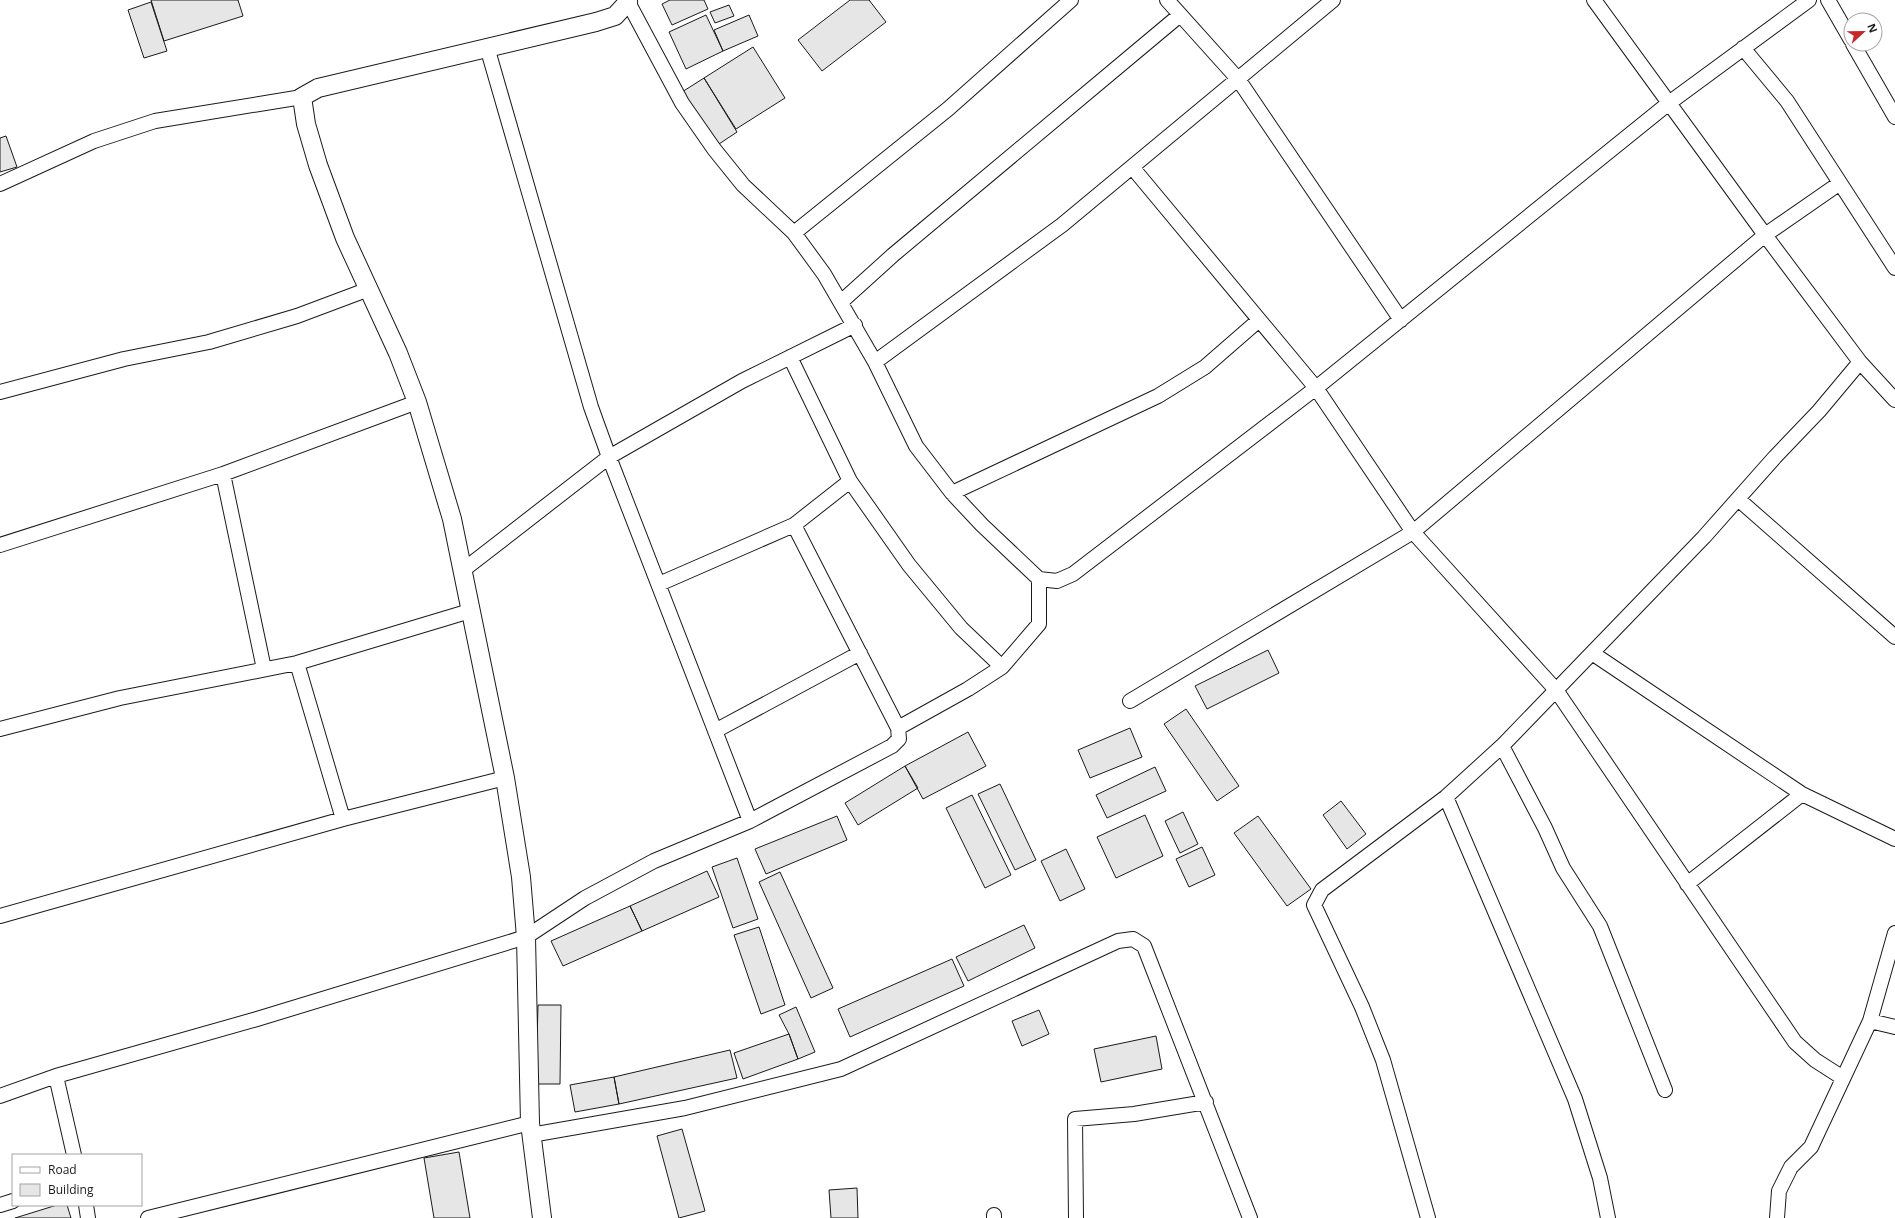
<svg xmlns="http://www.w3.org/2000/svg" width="1895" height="1218" viewBox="0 0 1895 1218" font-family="'Open Sans',sans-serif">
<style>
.building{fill:#e6e6e6;stroke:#1a1a1a}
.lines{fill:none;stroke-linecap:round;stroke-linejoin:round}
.minor-casing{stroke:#1a1a1a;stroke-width:16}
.tertiary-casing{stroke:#1a1a1a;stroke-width:20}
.minor{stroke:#fff;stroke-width:14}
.tertiary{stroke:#fff;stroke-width:18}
</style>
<rect width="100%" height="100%" fill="#fff"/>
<!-- building -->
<path class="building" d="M151 0H238L243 16 164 41Z
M670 0H704L708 9 672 25 662 4Z
M850 0H869L886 22 822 71 798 40Z
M151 2 167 51 144 58 128 10Z
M729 5 734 16 715 23 710 12Z
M706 15 723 51 686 69 669 32Z
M749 15 758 36 723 51 714 30Z
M753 47 785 98 736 129 704 78Z
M704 78 737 132 716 146 682 92Z
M6 136 17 167 0 172V138Z
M1268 650 1279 673 1207 709 1195 686Z
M1186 709 1239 786 1217 801 1164 724Z
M1130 728 1142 757 1090 778 1078 750Z
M968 732 986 766 923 799 905 766Z
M905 766 918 788 858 825 845 803Z
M1155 767 1166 791 1107 818 1096 795Z
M1000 784 1036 860 1015 870 978 794Z
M972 795 1011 875 985 888 946 808Z
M1341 801 1366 834 1347 849 1323 815Z
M1183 812 1198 844 1180 853 1165 821Z
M1145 815 1163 856 1116 878 1097 837Z
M837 816 847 840 766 874 755 849Z
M1258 816 1311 889 1287 906 1234 833Z
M1202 847 1215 875 1189 887 1176 859Z
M1066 849 1085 889 1060 901 1041 861Z
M737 858 758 919 733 928 712 867Z
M707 871 719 897 642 931 630 906Z
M780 872 833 988 811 998 759 882Z
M630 906 642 931 563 966 551 941Z
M1024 925 1035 948 968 981 956 957Z
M759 927 785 1005 761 1014 734 935Z
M952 959 964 986 850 1037 838 1009Z
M538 1005H561L560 1084H536Z
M796 1007 815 1052 798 1059 789 1034 779 1015Z
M1039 1010 1049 1034 1022 1046 1012 1021Z
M789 1034 798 1059 743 1079 734 1053Z
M1156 1036 1162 1069 1101 1082 1094 1049Z
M730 1050 737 1078 619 1104 614 1077Z
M614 1077 619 1104 575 1112 570 1085Z
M682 1129 705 1211 679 1218 657 1136Z
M459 1152 470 1218H434L424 1158Z
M857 1188 858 1218H831L829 1190Z
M57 1205H67L71 1218H15Z"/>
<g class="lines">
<!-- minor casing -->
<g class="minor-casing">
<path id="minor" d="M1167 0 1238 79 1401 320
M1594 0 1765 235 1860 362
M1828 0 1851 40
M628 2 682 103 714 149 743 185 794 233 824 274 875 362 916 446 952 493 982 525 1039 579 1057 581 1073 574 1316 388 1669 103 1809 0
M1853 44 1895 117
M487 47 591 407 609 457 742 381 855 325
M1743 48 1787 101 1895 268
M1132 167 1316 388 1413 532 1556 690 1795 1042 1815 1060 1843 1078
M0 184 94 141 155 121 302 97
M794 233 948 109 1071 0
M841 302 893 255 1180 15
M790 357 850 481 909 565 961 628 1002 667
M875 362 1062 225 1333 0
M0 392 124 359 209 342 297 316 369 289
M223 474 264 669
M952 493 1158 396 1205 367 1259 320
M1738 499 1895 637
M0 545 223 474 417 402
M462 571 609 457 750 821
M659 584 794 525 850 481
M1592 653 1802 794 1895 839
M297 663 343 819
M1130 701 1413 532 1765 235 1840 183
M898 728 968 689 1002 667 1039 624V579
M0 729 120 698 297 663 470 611
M715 731 860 653
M1502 746 1545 828 1563 868 1600 926 1665 1090
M1446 797 1575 1099 1600 1178 1608 1218
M1687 884 1802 794
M0 916 343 819 505 778
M1870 1021 1895 1027
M0 1096 56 1076
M531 1135 685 1108 841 1069 1118 941 1133 939 1144 946 1250 1218
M74 1155 56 1076 257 1019 526 937 585 898 654 861 750 821 892 746 899 739 898 728 794 525
M0 1205 13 1201
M86 1205 88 1218
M994 1215V1218
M148 1218 530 1123
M1076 1218 1075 1119 1134 1114 1206 1102
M1428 1218 1383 1060 1362 1007 1314 905 1322 890 1446 797 1502 746 1704 537 1775 457 1819 411 1860 362 1895 400
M1777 1218 1779 1191 1791 1167 1811 1147 1870 1021 1895 933"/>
</g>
<!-- tertiary casing -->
<g class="tertiary-casing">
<path id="tertiary" d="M542 1218 530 1123 526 937 521 877 505 778 452 519 417 402 398 353 345 238 318 165 306 124 302 97 318 88 596 22 615 16 628 2 627 0"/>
</g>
<!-- minor -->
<use href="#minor" class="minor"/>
<!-- tertiary -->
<use href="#tertiary" class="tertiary"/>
</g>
<!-- legend -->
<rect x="12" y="1154" width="130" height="52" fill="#ffffff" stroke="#a3a3a3"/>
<rect x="20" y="1167" width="20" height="6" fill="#ffffff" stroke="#a3a3a3"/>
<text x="48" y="1174" font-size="12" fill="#1a1a1a">Road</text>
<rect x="20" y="1184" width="20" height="12" fill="#e6e6e6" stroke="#a3a3a3"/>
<text x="48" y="1194" font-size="12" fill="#1a1a1a">Building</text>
<!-- north arrow -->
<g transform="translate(1863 32) rotate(68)"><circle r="19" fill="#ffffff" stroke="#a3a3a3"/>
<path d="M0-3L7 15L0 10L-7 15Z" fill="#c62828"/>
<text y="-6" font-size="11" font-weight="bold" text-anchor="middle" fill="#1a1a1a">N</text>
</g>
</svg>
